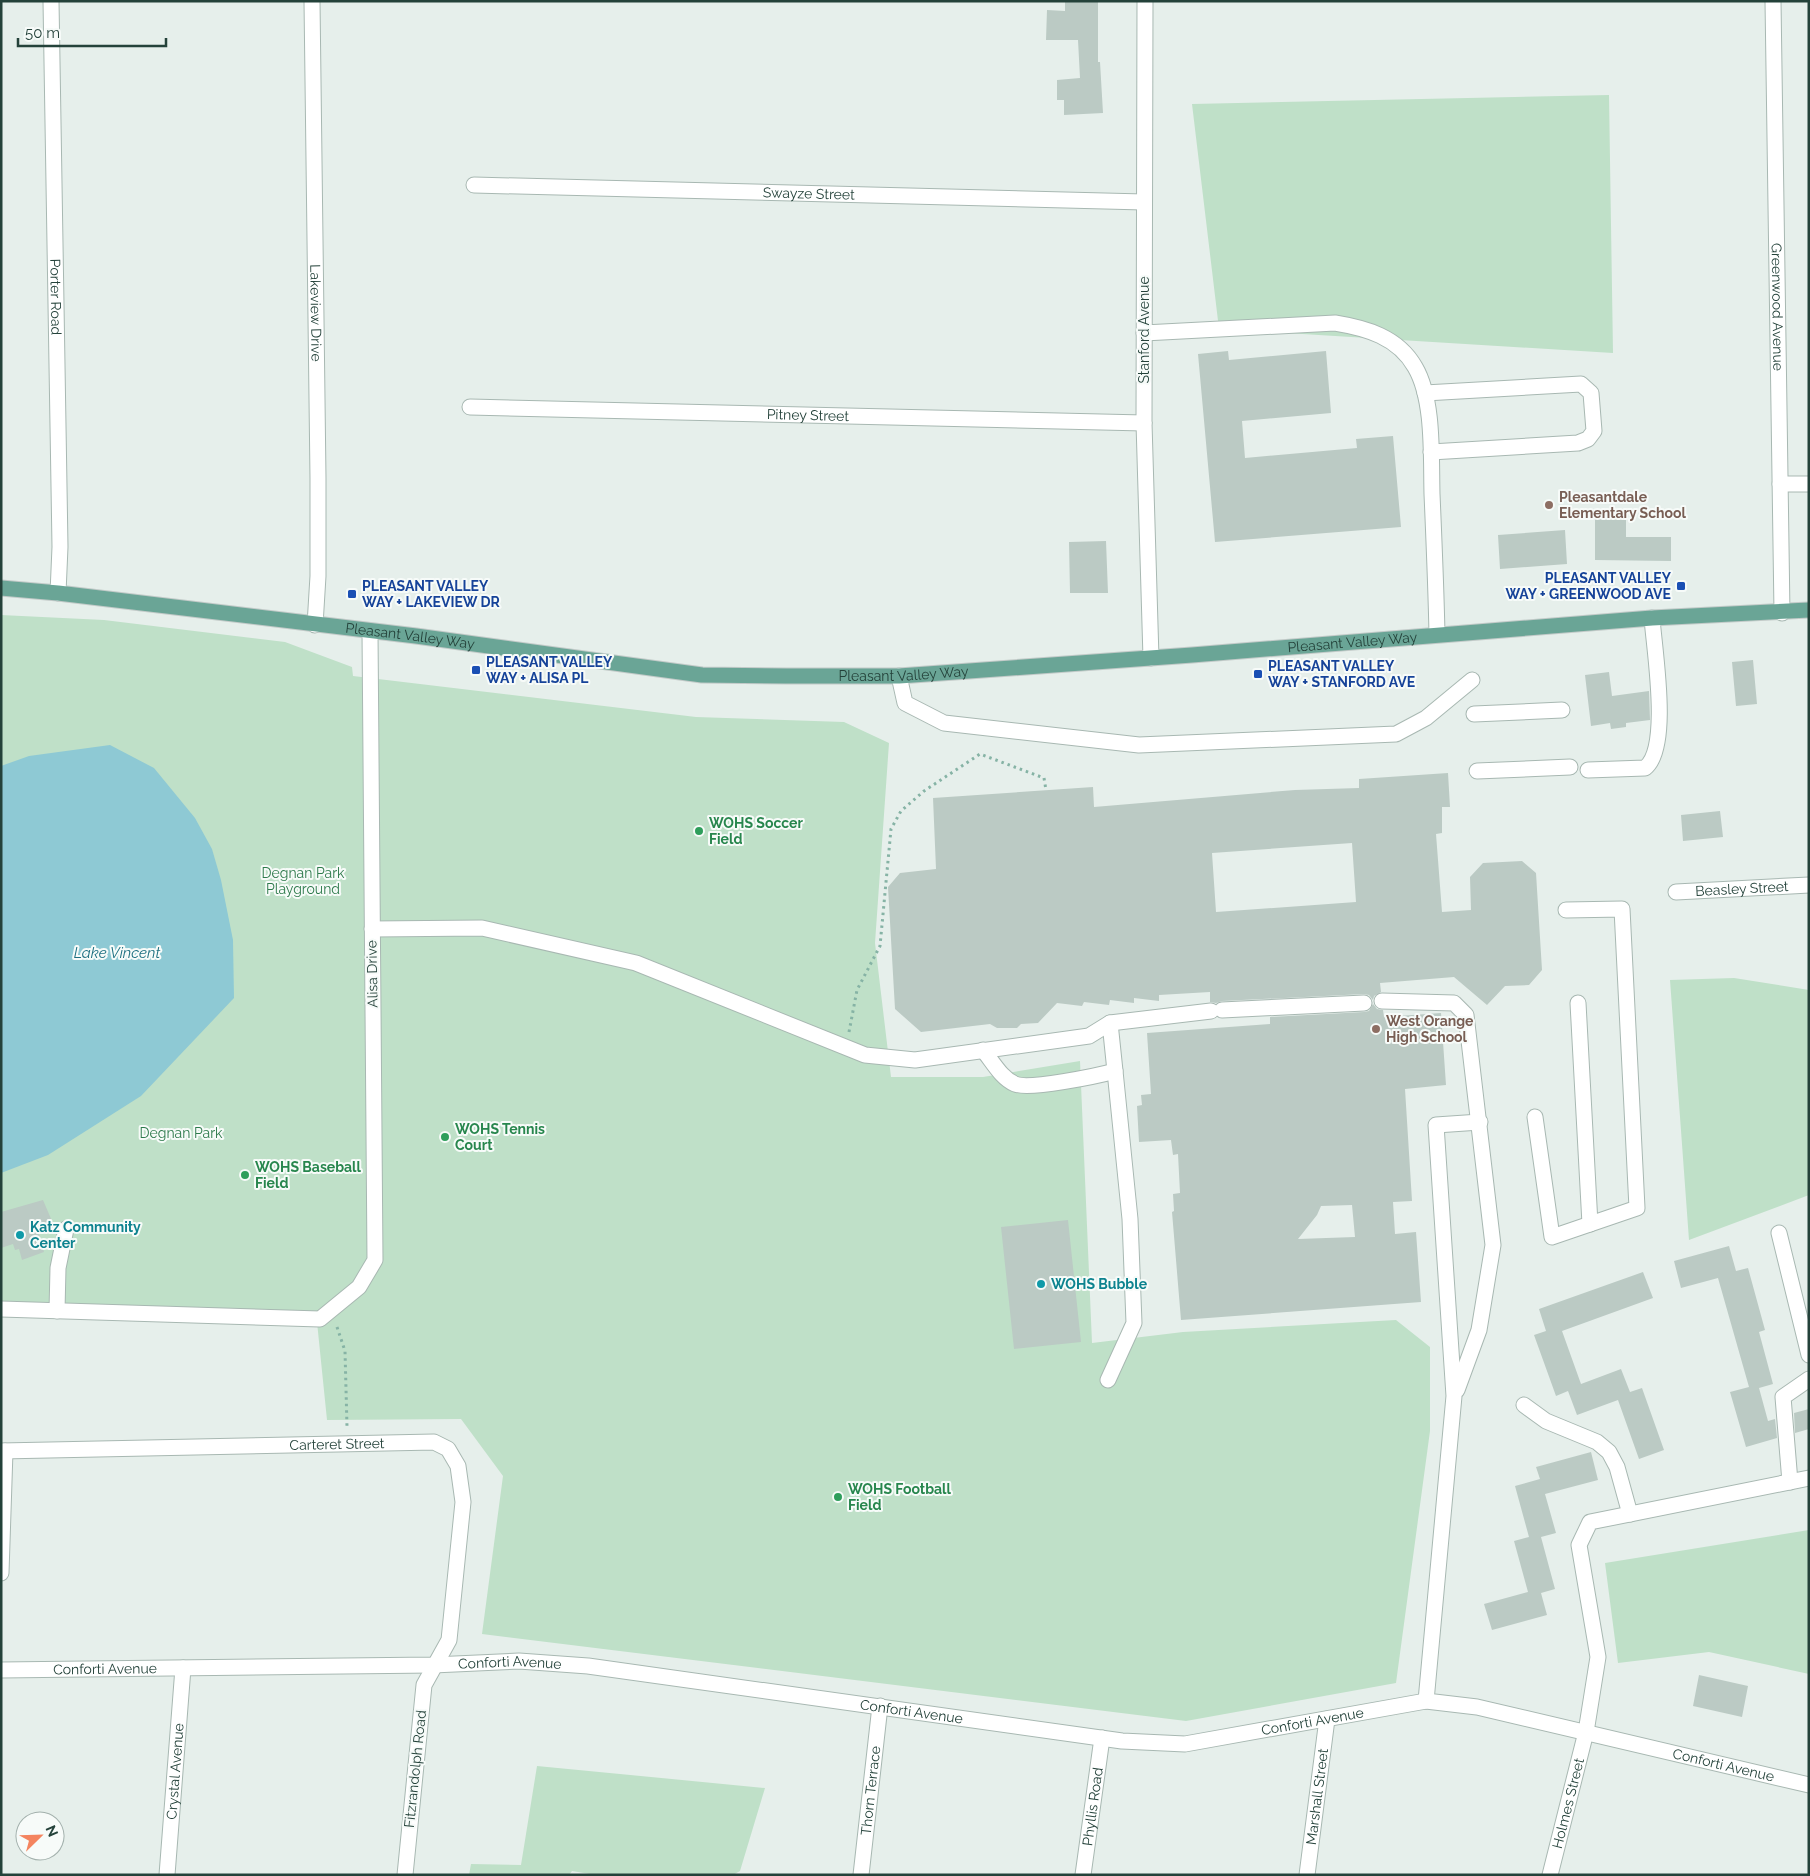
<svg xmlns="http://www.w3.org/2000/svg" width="1810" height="1876" viewBox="0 0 1810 1876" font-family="Raleway,sans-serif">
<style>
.green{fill:#bfe0c8}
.water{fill:#8ec9d4}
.building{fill:#bbcac4;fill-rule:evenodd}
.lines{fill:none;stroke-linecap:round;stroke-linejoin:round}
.minor-casing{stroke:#a8b8b2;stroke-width:17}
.major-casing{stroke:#c2cac8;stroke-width:17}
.path{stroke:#86b3a5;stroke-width:3;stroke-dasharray:2.5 4;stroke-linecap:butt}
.minor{stroke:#fff;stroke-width:15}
.major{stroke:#6aa596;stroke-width:15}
.education-dot{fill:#8d6e63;stroke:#f7fbf9;stroke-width:2}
.transit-dot{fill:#1a4fb4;stroke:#f7fbf9;stroke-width:2}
.leisure-dot{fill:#2e9e5b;stroke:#f7fbf9;stroke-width:2}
.culture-dot{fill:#0f9aa8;stroke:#f7fbf9;stroke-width:2}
.labels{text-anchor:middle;stroke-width:4;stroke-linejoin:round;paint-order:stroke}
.street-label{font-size:14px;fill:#24423a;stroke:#f7fbf9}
.education-label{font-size:14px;font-weight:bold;fill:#785e54;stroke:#f7fbf9;text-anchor:start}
.transit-label{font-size:14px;font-weight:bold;fill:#164399;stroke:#f7fbf9;text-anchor:start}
.leisure-label{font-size:14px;font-weight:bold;fill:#27864d;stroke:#f7fbf9;text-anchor:start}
.park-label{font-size:14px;fill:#2d7a4b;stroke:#f7fbf9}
.culture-label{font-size:14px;font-weight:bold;fill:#0d838f;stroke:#f7fbf9;text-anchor:start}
.water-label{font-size:15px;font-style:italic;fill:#1c6f80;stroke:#f7fbf9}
</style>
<rect width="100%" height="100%" fill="#e6efeb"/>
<!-- green -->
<path class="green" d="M1609 95 1613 353 1219 329 1192 104Z
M1 615 104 620 285 642 352 667 353 676 696 717 844 722 889 743 875 943 891 1077H983L1080 1061 1092 1343 1183 1332 1396 1320 1430 1347V1431L1396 1683 1186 1721 482 1634 503 1476 461 1419 327 1420 317 1322 1 1317Z
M1734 978 1809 990V1195L1689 1240 1670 980Z
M1809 1530V1674L1709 1652 1618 1663 1605 1563Z
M537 1766 765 1788 740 1871 733 1875H596L572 1871 569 1875H469L471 1864 521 1865Z"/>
<!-- water -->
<path class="water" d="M110 745 154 768 195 818 212 849 221 880 233 940 234 998 141 1096 48 1155 1 1173V766L29 756Z"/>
<!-- building -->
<path class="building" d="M1065 1H1098V62H1100L1103 113 1064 115V100H1057V80L1080 78 1078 40H1046L1047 10 1065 11Z
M1228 351 1229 360 1326 351 1331 413 1242 421 1245 458 1357 448 1356 439 1393 436 1401 527 1215 542 1198 354Z
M1595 515 1626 516V537H1671V561L1595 560Z
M1565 530 1567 564 1500 569 1498 535Z
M1106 541 1108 593H1070L1069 542Z
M1753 660 1757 704 1736 706 1732 662Z
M1609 672 1612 696 1649 691 1650 720 1626 723V727L1611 729 1610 723 1591 726 1585 675Z
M1448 773 1450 807H1442V833L1436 834 1442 912 1471 910 1470 877 1483 863 1522 861 1536 873 1542 970 1529 985 1505 986 1487 1005 1454 977 1380 983 1381 992 1374 996 1373 1000 1369 995 1364 994 1222 1001 1216 1003 1210 1002V992L1159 995V1001L1134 998V1003L1110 1000 1109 1005 1084 1002 1082 1006 1057 1003 1038 1023 1021 1024 1017 1028H997L990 1024 921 1032 895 1009 888 887 900 873 936 869 933 798 1093 787 1094 807 1295 790 1359 788V779ZM1352 843 1356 902 1216 912 1212 853Z
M1720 811 1723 837 1683 841 1681 815Z
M1373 1004 1377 1009 1383 1010 1384 1017 1441 1013 1446 1085 1405 1089 1412 1201 1393 1202 1395 1234 1416 1232 1421 1302 1181 1320 1172 1212 1174 1211 1173 1194 1180 1193 1178 1154 1173 1155 1171 1140 1139 1142 1137 1106 1142 1105 1141 1095 1151 1094 1147 1033 1270 1024V1017L1364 1012 1369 1011ZM1352 1205 1355 1237 1298 1239 1317 1215 1321 1206Z
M43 1200 52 1221 37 1227 44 1252 22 1260 19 1249 15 1250 13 1244 1 1248V1212Z
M1068 1220 1081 1342 1014 1349 1001 1227Z
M1729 1246 1736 1271 1748 1268 1765 1330 1759 1332 1773 1384 1759 1388 1768 1421 1775 1419 1777 1438 1746 1447 1730 1392 1749 1387 1718 1278 1681 1288 1674 1261Z
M1643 1272 1653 1298 1562 1331 1581 1384 1621 1369 1630 1392 1642 1388 1664 1450 1639 1459 1618 1400 1577 1415 1568 1391 1556 1396 1534 1335 1546 1331 1539 1309Z
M1809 1409V1429L1795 1433 1794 1413Z
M1591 1452 1598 1480 1545 1494 1556 1533 1541 1537 1555 1589 1541 1593 1547 1615 1492 1630 1484 1604 1528 1592 1514 1541 1529 1537 1515 1486 1540 1479 1536 1467Z
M1699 1675 1748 1686 1742 1717 1693 1706Z"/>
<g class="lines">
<!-- minor casing -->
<g class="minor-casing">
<g id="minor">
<path id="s1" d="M51 1 60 547 58 593"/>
<path id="s2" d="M312 1 318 478V576L315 625"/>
<path d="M1145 1 1144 423 1151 658"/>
<path id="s3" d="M1773 1 1782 613"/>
<path id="s4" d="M474 185 1144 202"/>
<path d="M1144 333 1335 323C1366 328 1398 337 1415 367 1434 399 1431 456 1432 494 1434 540 1436 587 1437 634"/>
<path d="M1425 393 1581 384 1591 393 1594 431 1588 439 1578 443 1431 452"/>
<path id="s5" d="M470 407 1144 423"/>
<path d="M1780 484H1809"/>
<path d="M899 676 905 703 944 723 1139 745 1396 734 1426 718 1472 680"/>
<path d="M1474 714 1562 710"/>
<path d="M1588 770 1645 768C1671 748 1654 649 1652 618"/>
<path d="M1477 771 1570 767"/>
<path id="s6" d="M1676 892 1809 885"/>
<path d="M372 929 482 928 636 963 865 1055 915 1060 1089 1036 1110 1023 1211 1011"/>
<path d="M1382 1001 1454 1003 1466 1015 1493 1245 1479 1330 1457 1390"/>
<path d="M1578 1003 1590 1224"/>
<path d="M1222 1010 1364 1003"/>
<path d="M1110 1023 1115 1071"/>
<path d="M983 1050C993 1062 1001 1078 1015 1084 1029 1090 1097 1076 1115 1071L1130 1219 1134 1323 1108 1380"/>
<path d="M1535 1117 1552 1237 1637 1208 1622 909 1566 910"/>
<path d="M1779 1233 1809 1355"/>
<path d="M1 1309 320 1319 359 1287 375 1260 370 632"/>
<path d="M57 1311 58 1268 66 1229"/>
<path d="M1524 1405 1546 1421 1597 1442 1609 1452 1617 1467 1630 1514"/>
<path id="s7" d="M1 1451 434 1442 448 1449 458 1466 463 1502 449 1640 424 1685 405 1875"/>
<path d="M1790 1482 1783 1397 1809 1379"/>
<path d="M1 1573 5 1451"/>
<path id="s8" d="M1 1670 433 1665 519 1661 588 1666 1122 1741 1185 1744 1426 1701 1477 1707 1809 1785"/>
<path d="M1426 1701 1454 1396 1436 1125 1480 1122"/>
<path id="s9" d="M167 1875 183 1668"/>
<path id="s10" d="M861 1875 880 1706"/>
<path id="s11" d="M1083 1875 1102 1738"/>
<path id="s12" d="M1307 1875 1327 1719"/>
<path id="s13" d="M1550 1875 1586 1732 1598 1657 1579 1545 1590 1522 1809 1478"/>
</g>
</g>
<!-- major casing -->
<g class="major-casing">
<g id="major">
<path id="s14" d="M1 588 58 593 416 636 702 675 786 676H899L1192 655 1652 618 1809 610"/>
</g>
</g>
<!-- path -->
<path class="path" d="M849 1032 857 990 880 946 891 829 901 811 924 791 980 754 1044 778 1046 790
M337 1327 345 1351 347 1427"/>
<!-- minor -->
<use href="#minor" class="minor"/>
<!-- major -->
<use href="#major" class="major"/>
</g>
<!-- markers -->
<g class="education-dot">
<circle cx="1549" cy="505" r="5"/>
<circle cx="1376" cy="1029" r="5"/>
</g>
<g class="transit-dot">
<rect x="1676" y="581" width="10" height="10" rx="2.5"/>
<rect x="347" y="589" width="10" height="10" rx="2.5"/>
<rect x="471" y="665" width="10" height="10" rx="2.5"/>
<rect x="1253" y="669" width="10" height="10" rx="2.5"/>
</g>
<g class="leisure-dot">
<circle cx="699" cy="831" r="5"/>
<circle cx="445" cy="1137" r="5"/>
<circle cx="245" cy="1175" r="5"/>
<circle cx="838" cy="1497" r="5"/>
</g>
<g class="culture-dot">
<circle cx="20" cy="1235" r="5"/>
<circle cx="1041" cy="1284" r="5"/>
</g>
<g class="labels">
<!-- street labels -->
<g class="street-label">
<text dy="5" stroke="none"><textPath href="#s4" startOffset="335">Swayze Street</textPath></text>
<text dy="5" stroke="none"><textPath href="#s1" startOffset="296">Porter Road</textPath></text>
<text dy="5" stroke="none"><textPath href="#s3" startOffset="306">Greenwood Avenue</textPath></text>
<text dy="5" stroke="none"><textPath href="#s2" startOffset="312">Lakeview Drive</textPath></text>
<text transform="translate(1144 330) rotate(-90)" y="5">Stanford Avenue</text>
<text dy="5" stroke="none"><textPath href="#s5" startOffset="338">Pitney Street</textPath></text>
<text dy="5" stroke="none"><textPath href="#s14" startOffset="412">Pleasant Valley Way</textPath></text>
<text dy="5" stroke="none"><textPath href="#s14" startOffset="1358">Pleasant Valley Way</textPath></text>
<text dy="5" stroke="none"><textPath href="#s14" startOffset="908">Pleasant Valley Way</textPath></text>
<text dy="5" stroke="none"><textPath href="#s6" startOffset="66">Beasley Street</textPath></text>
<text transform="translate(372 974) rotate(-91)" y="5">Alisa Drive</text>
<text dy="5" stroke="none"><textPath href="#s7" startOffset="336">Carteret Street</textPath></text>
<text dy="5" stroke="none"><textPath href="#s8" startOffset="509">Conforti Avenue</textPath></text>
<text dy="5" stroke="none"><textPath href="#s8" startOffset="104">Conforti Avenue</textPath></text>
<text dy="5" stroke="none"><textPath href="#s8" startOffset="914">Conforti Avenue</textPath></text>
<text dy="5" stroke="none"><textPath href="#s8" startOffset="1319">Conforti Avenue</textPath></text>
<text dy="5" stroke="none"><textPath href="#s8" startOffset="1739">Conforti Avenue</textPath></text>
<text transform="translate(415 1769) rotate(-84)" y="5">Fitzrandolph Road</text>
<text dy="5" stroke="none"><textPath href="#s9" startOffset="104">Crystal Avenue</textPath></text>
<text dy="5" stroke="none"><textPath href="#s10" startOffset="85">Thorn Terrace</textPath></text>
<text dy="5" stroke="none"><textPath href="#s12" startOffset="79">Marshall Street</textPath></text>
<text dy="5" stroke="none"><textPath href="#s13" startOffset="74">Holmes Street</textPath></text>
<text dy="5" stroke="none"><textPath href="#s11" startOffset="69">Phyllis Road</textPath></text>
</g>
<!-- education labels -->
<g class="education-label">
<text x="1559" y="502">Pleasantdale<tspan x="1559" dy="16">Elementary School</tspan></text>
<text x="1386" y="1026">West Orange<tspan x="1386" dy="16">High School</tspan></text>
</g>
<!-- transit labels -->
<g class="transit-label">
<text x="1671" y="583" text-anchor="end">PLEASANT VALLEY<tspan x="1671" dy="16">WAY + GREENWOOD AVE</tspan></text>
<text x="362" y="591">PLEASANT VALLEY<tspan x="362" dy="16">WAY + LAKEVIEW DR</tspan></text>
<text x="486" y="667">PLEASANT VALLEY<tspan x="486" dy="16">WAY + ALISA PL</tspan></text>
<text x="1268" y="671">PLEASANT VALLEY<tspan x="1268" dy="16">WAY + STANFORD AVE</tspan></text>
</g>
<!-- leisure labels -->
<g class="leisure-label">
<text x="709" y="828">WOHS Soccer<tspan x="709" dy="16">Field</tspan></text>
<text x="455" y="1134">WOHS Tennis<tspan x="455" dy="16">Court</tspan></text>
<text x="255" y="1172">WOHS Baseball<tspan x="255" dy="16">Field</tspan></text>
<text x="848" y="1494">WOHS Football<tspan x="848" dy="16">Field</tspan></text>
</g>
<!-- park labels -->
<g class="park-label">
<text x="303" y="878">Degnan Park<tspan x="303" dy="16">Playground</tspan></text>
<text x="181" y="1138">Degnan Park</text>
</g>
<!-- culture labels -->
<g class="culture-label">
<text x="30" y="1232">Katz Community<tspan x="30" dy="16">Center</tspan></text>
<text x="1051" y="1289">WOHS Bubble</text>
</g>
<!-- water labels -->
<g class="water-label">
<text x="117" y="958">Lake Vincent</text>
</g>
</g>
<!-- border -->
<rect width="1810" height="1876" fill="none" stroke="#24423a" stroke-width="5"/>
<!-- north arrow -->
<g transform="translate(40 1836) rotate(67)"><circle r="24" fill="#f7fbf9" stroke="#a3b1ad"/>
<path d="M0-4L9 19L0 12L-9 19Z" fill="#f4845f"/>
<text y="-8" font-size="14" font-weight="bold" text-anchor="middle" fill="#24423a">N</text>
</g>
<!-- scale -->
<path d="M18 38v8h148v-8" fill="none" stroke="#24423a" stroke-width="2.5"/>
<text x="25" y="38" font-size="15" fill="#24423a" stroke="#f7fbf9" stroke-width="4" paint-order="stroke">50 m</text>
</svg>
